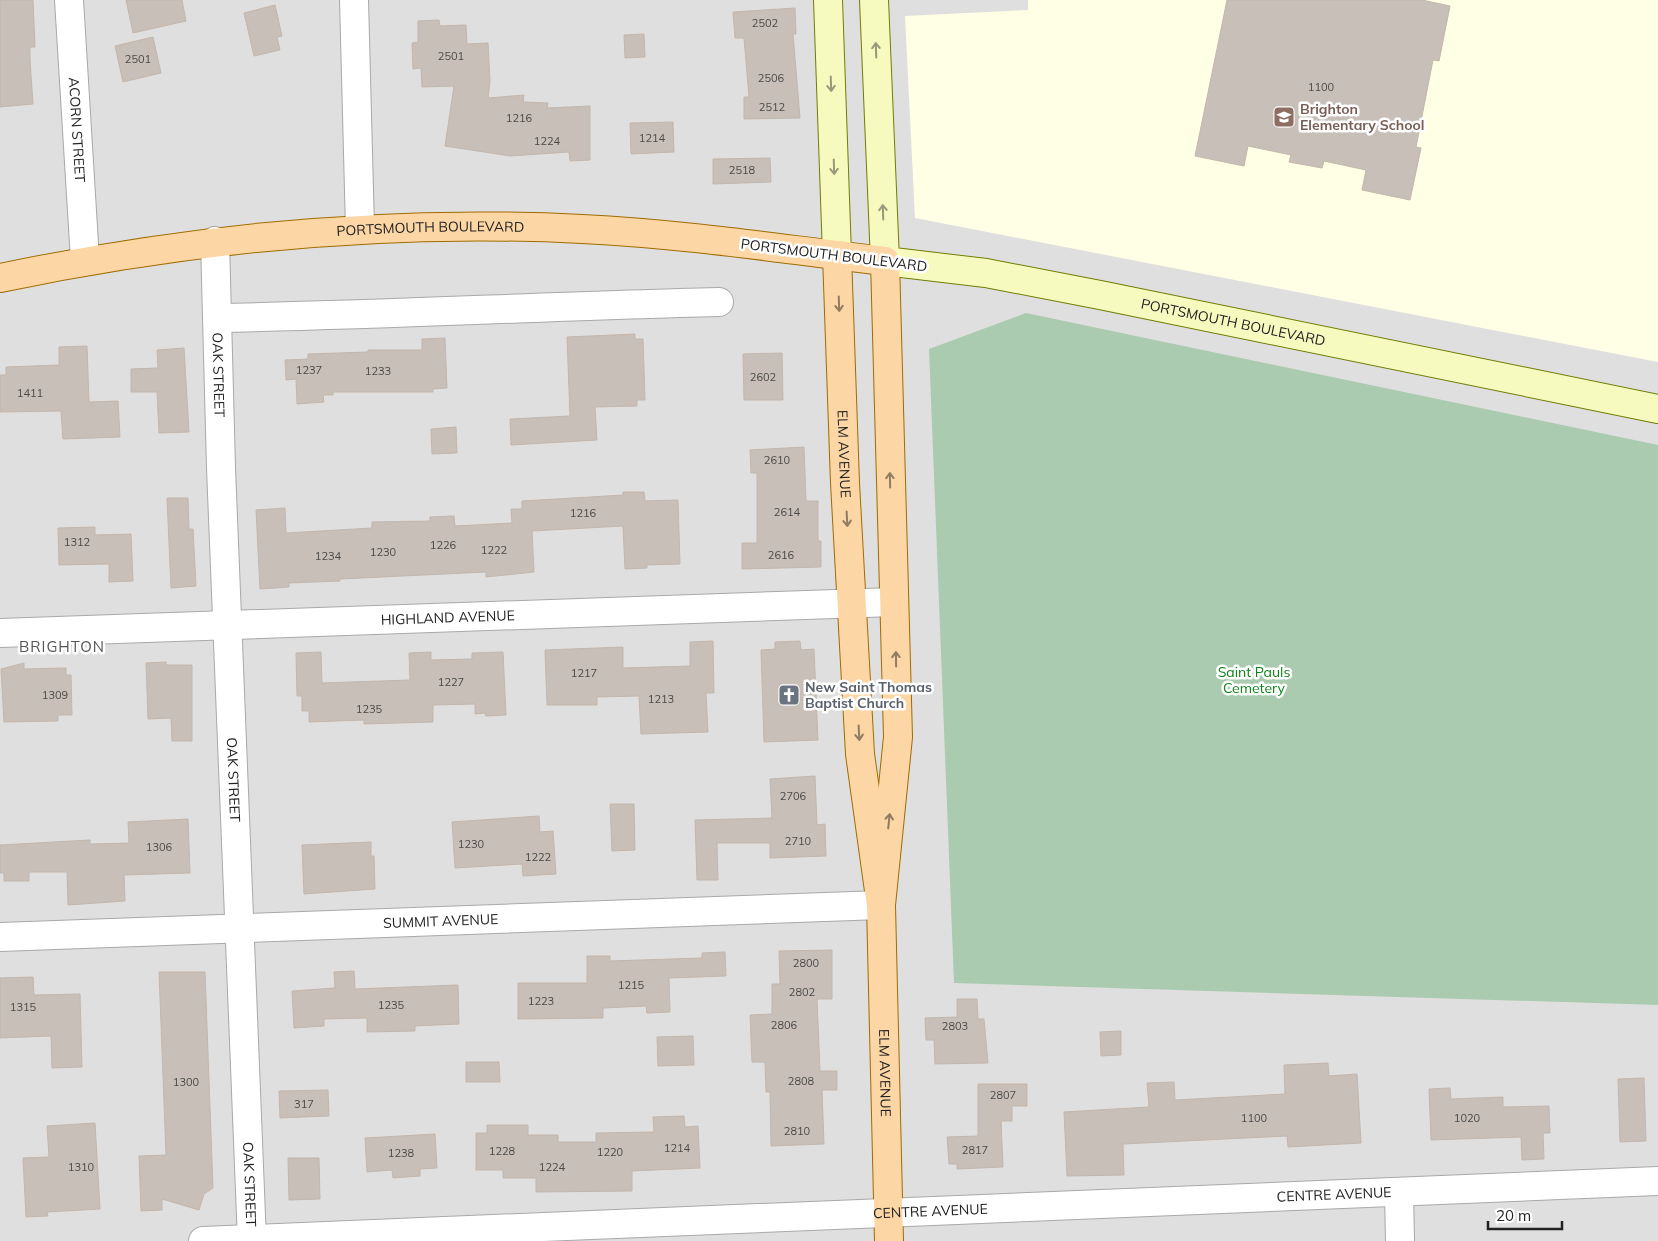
<svg xmlns="http://www.w3.org/2000/svg" width="1658" height="1241" viewBox="0 0 1658 1241" font-family="Mulish,sans-serif">
<style>
.residential{fill:#e0dfdf}
.education{fill:#ffffe5}
.cemetery{fill:#aacbaf}
.building{fill:#c7bfb8;stroke:#c4b6ab}
.lines{fill:none;stroke-linecap:round;stroke-linejoin:round}
.street-casing{stroke:#a9a9a9;stroke-width:30}
.secondary-casing{stroke:#707d05;stroke-width:30}
.primary-casing{stroke:#a06b00;stroke-width:30}
.street{stroke:#fff;stroke-width:28}
.secondary{stroke:#f7fabf;stroke-width:28}
.primary{stroke:#fcd6a4;stroke-width:28}
.oneway{stroke:#979978}
.oneway2{stroke:#8f7c63}
.labels{text-anchor:middle;stroke-width:5;stroke-linejoin:round;paint-order:stroke}
.number-label{font-size:11px;fill:#4b4948}
.education-label{font-size:14px;font-weight:bold;fill:#785e54;stroke:#fff;text-anchor:start}
.street-label{font-size:14px;fill:#222;stroke:#fff}
.park-label{font-size:14px;fill:#0c8416;stroke:#fff}
.worship-label{font-size:14px;font-weight:bold;fill:#5b616d;stroke:#fff;text-anchor:start}
.neighbourhood-label{font-size:15px;letter-spacing:1px;fill:#555;stroke:#fff}
</style>
<rect width="100%" height="100%" fill="#f2efe9"/>
<!-- residential -->
<path class="residential" d="M0 0H1658V1241H0Z"/>
<!-- education -->
<path class="education" d="M1028 0H1658V362L915 218 905 16 1028 10Z"/>
<!-- cemetery -->
<path class="cemetery" d="M1026 313 1658 445V1005L954 983 929 349Z"/>
<!-- building -->
<path class="building" d="M0 0H33L35 47H30V60L33 104 0 107Z
M126 0H182L186 21 133 33Z
M1227 0H1422L1450 6 1439 61 1433 60 1416 147 1421 148 1410 200 1362 190 1366 170 1324 161 1322 168 1289 162 1291 155 1248 146 1244 166 1195 156Z
M275 5 282 36 277 37 280 50 254 56 244 13Z
M795 8 796 34H793L800 118 744 119V97H749L744 38H735L733 12Z
M439 20 440 26 466 25 467 44 488 43 490 81 488 98 524 95 523 102 548 103 547 108 590 106V160L570 161 569 152 510 156 445 146 454 86 422 87 421 68 413 69 412 43 418 42V21Z
M644 34 645 57 625 58 624 35Z
M153 37 161 73 123 82 115 46Z
M673 122 674 152 631 154 630 123Z
M770 158 771 182 713 184V159Z
M635 334V339H643L645 400H637V406L595 407 597 440 511 445 510 419 570 416 567 337Z
M445 338 447 388 433 389V392H333V395H323L324 402 297 404 296 379 286 380 285 360 308 359V354L368 352V350H422V339Z
M87 346 89 402 118 401 120 437 63 439 61 411 0 412V375H6V367L59 365V347Z
M184 348 189 432 159 433 157 392H131V369L158 368 157 350Z
M782 353 783 400H744L743 354Z
M456 427 457 453 432 454 431 429Z
M804 447 806 501H818V541H821V567L742 569V543H757V473H751L750 450Z
M623 492H644L645 501 678 500 680 564 647 565V568L625 569 623 526 532 531 534 572 486 577V572L340 579V581L289 583V587L260 589 256 510 285 508 286 533 372 528V522L430 521V517L454 516 455 526 512 523 511 509H522V501L623 495Z
M167 498H188L189 529H193L196 586 171 588Z
M95 527V535L131 534 133 581 109 582V564L59 565 58 528Z
M713 641 714 693H706L708 732 641 734 639 696 597 697V705H547L545 650 623 647V668L690 666V642Z
M800 641 801 650 814 649 818 740 764 742 761 650 775 649V642Z
M321 652 322 683 410 680 409 653 431 652V660L472 659V653L503 652 506 715 486 716 485 713 475 714V704L433 705V722L364 724V720L309 722V711H302V696H297L296 653Z
M166 662V665H192V741H172L171 718 148 719 146 663Z
M24 663V669L66 668V675H71L72 715H58V721L4 722 1 669Z
M815 776 817 825 825 824 826 856 770 858V843H717L718 880H697L695 820 772 818 770 779Z
M610 804H634L635 850 612 851Z
M539 816 540 832 553 831 556 874 523 876 522 864 455 868 452 822Z
M188 819 190 873 124 875 125 901 68 905 67 872H29V881H4V873H0V845L90 840V844L129 843 128 822Z
M371 842V856H374L375 889 304 894 302 845Z
M832 950V999H817L820 1071H837V1090H822L824 1144 771 1146 770 1092H766L765 1062H752L750 1015 772 1014V984H780L779 951Z
M725 952 726 976 669 978 670 1012 647 1013 646 1006 603 1008V1018L518 1019V983H587V956H610V961L702 958V953Z
M354 971 355 989 458 985 459 1024 415 1026V1031L367 1032V1018L324 1019V1026L294 1028 292 991 335 988 334 972Z
M159 972H205L213 1188 204 1194 199 1210 162 1199V1210L141 1211 139 1156 166 1155Z
M33 977 34 995 80 994 82 1067 52 1068 51 1036 0 1038V978Z
M957 999H977L978 1019H984L988 1063 935 1064 934 1040H926L925 1018 957 1017Z
M1121 1031V1055L1101 1056 1100 1032Z
M693 1036 694 1065 658 1066 657 1037Z
M466 1062H499L500 1082H466Z
M1328 1063 1329 1076 1357 1074 1361 1143 1288 1147 1287 1136 1123 1144 1124 1175 1067 1176 1064 1112 1149 1107 1147 1083 1174 1082 1175 1100 1285 1094 1284 1065Z
M1644 1078 1646 1141 1620 1142 1618 1079Z
M978 1084H1027V1106H1012V1121H1001L1003 1167 957 1169V1164H949L947 1137 978 1136Z
M1450 1088 1451 1099 1503 1097V1107L1549 1106 1550 1133H1543L1544 1159 1522 1160 1521 1137 1431 1140 1429 1089Z
M328 1090 329 1116 280 1118 279 1091Z
M684 1116 685 1127 698 1126 700 1168 632 1171V1191L536 1192V1178H503V1170H476V1133H487V1125H528V1135H558V1142H596V1133L654 1132 653 1117Z
M95 1123 100 1209 47 1212 48 1216 26 1217 23 1158 49 1157 47 1126Z
M435 1134 437 1168 420 1169V1176L393 1178 392 1170 367 1172 365 1138Z
M288 1158H319L320 1199 289 1200Z"/>
<g class="lines">
<!-- street casing -->
<g class="street-casing">
<g id="street">
<path id="s1" d="M69 0 85 260"/>
<path d="M354 0 360 229"/>
<path id="s2" d="M215 241 221 468 252 1241"/>
<path d="M217 318C384 315 551 306 719 302"/>
<path id="s3" d="M0 633 894 602"/>
<path id="s4" d="M0 937 881 905"/>
<path d="M1399 1193 1400 1241"/>
<path id="s5" d="M203 1241 1658 1181"/>
</g>
</g>
<!-- secondary casing -->
<g class="secondary-casing">
<g id="secondary">
<path d="M828 0 837 255"/>
<path id="s6" d="M874 0 885 261 986 273 1100 295 1658 409"/>
</g>
</g>
<!-- primary casing -->
<g class="primary-casing">
<g id="primary">
<path id="s7" d="M837 255 845 483 860 754 881 905 889 1241"/>
<path id="s8" d="M0 278C192 238 386 219 582 229 684 234 784 249 885 261L898 737 881 905"/>
</g>
</g>
<!-- street -->
<use href="#street" class="street"/>
<!-- secondary -->
<use href="#secondary" class="secondary"/>
<!-- primary -->
<use href="#primary" class="primary"/>
</g>
<!-- one-way arrows -->
<defs><path id="oneway-shaft" d="M-6 0H5M1.5-3L5.5 0L1.5 3" fill="none" stroke-width="1.6" stroke-linecap="round" stroke-linejoin="round" transform="scale(1.25)"/></defs>
<g class="oneway">
<use href="#oneway-shaft" transform="translate(876 50) rotate(-92)"/>
<use href="#oneway-shaft" transform="translate(831 84) rotate(88)"/>
<use href="#oneway-shaft" transform="translate(834 167) rotate(88)"/>
<use href="#oneway-shaft" transform="translate(883 212) rotate(-92)"/>
</g>
<g class="oneway2">
<use href="#oneway-shaft" transform="translate(839 304) rotate(88)"/>
<use href="#oneway-shaft" transform="translate(890 480) rotate(-91)"/>
<use href="#oneway-shaft" transform="translate(847 519) rotate(87)"/>
<use href="#oneway-shaft" transform="translate(896 659) rotate(-91)"/>
<use href="#oneway-shaft" transform="translate(859 733) rotate(87)"/>
<use href="#oneway-shaft" transform="translate(889 821) rotate(-84)"/>
</g>
<!-- icons -->
<defs>
<g id="school-square" transform="scale(1.125)"><rect x="-9" y="-9" width="18" height="18" rx="4" fill="#8d6e63" stroke="#fff"/><path d="M0-5L7-2L0 1L-7-2ZM-4 1L0 2.5L4 1V4Q0 6-4 4Z" fill="#fff"/></g>
<g id="church-square" transform="scale(1.125)"><rect x="-9" y="-9" width="18" height="18" rx="4" fill="#6b7280" stroke="#fff"/><path d="M-1.2-6h2.4v3.5h3.3v2.4h-3.3V6h-2.4V-.1h-3.3v-2.4h3.3Z" fill="#fff"/></g>
</defs>
<g fill-rule="evenodd">
<use href="#school-square" x="1284" y="117"/>
<use href="#church-square" x="789" y="695"/>
</g>
<g class="labels">
<!-- number labels -->
<g class="number-label">
<text x="765" y="27">2502</text>
<text x="451" y="60">2501</text>
<text x="138" y="63">2501</text>
<text x="771" y="82">2506</text>
<text x="1321" y="91">1100</text>
<text x="772" y="111">2512</text>
<text x="519" y="122">1216</text>
<text x="652" y="142">1214</text>
<text x="547" y="145">1224</text>
<text x="742" y="174">2518</text>
<text x="309" y="374">1237</text>
<text x="378" y="375">1233</text>
<text x="763" y="381">2602</text>
<text x="30" y="397">1411</text>
<text x="777" y="464">2610</text>
<text x="787" y="516">2614</text>
<text x="583" y="517">1216</text>
<text x="77" y="546">1312</text>
<text x="443" y="549">1226</text>
<text x="494" y="554">1222</text>
<text x="383" y="556">1230</text>
<text x="781" y="559">2616</text>
<text x="328" y="560">1234</text>
<text x="584" y="677">1217</text>
<text x="451" y="686">1227</text>
<text x="55" y="699">1309</text>
<text x="661" y="703">1213</text>
<text x="369" y="713">1235</text>
<text x="793" y="800">2706</text>
<text x="798" y="845">2710</text>
<text x="471" y="848">1230</text>
<text x="159" y="851">1306</text>
<text x="538" y="861">1222</text>
<text x="806" y="967">2800</text>
<text x="631" y="989">1215</text>
<text x="802" y="996">2802</text>
<text x="541" y="1005">1223</text>
<text x="391" y="1009">1235</text>
<text x="23" y="1011">1315</text>
<text x="784" y="1029">2806</text>
<text x="955" y="1030">2803</text>
<text x="801" y="1085">2808</text>
<text x="186" y="1086">1300</text>
<text x="1003" y="1099">2807</text>
<text x="304" y="1108">317</text>
<text x="1254" y="1122">1100</text>
<text x="1467" y="1122">1020</text>
<text x="797" y="1135">2810</text>
<text x="677" y="1152">1214</text>
<text x="975" y="1154">2817</text>
<text x="502" y="1155">1228</text>
<text x="610" y="1156">1220</text>
<text x="401" y="1157">1238</text>
<text x="81" y="1171">1310</text>
<text x="552" y="1171">1224</text>
</g>
<!-- education labels -->
<g class="education-label">
<text x="1300" y="114">Brighton<tspan x="1300" dy="16">Elementary School</tspan></text>
</g>
<!-- street labels -->
<g class="street-label">
<text dy="5" stroke="none"><textPath href="#s1" startOffset="130">ACORN STREET</textPath></text>
<text dy="5" stroke="none"><textPath href="#s8" startOffset="434">PORTSMOUTH BOULEVARD</textPath></text>
<text transform="translate(834 255) rotate(7)" y="5">PORTSMOUTH BOULEVARD</text>
<text dy="5" stroke="none"><textPath href="#s6" startOffset="615">PORTSMOUTH BOULEVARD</textPath></text>
<text dy="5" stroke="none"><textPath href="#s2" startOffset="134">OAK STREET</textPath></text>
<text dy="5" stroke="none"><textPath href="#s7" startOffset="199">ELM AVENUE</textPath></text>
<text dy="5" stroke="none"><textPath href="#s3" startOffset="448">HIGHLAND AVENUE</textPath></text>
<text dy="5" stroke="none"><textPath href="#s2" startOffset="539">OAK STREET</textPath></text>
<text dy="5" stroke="none"><textPath href="#s4" startOffset="441">SUMMIT AVENUE</textPath></text>
<text dy="5" stroke="none"><textPath href="#s7" startOffset="820">ELM AVENUE</textPath></text>
<text dy="5" stroke="none"><textPath href="#s2" startOffset="944">OAK STREET</textPath></text>
<text dy="5" stroke="none"><textPath href="#s5" startOffset="1132">CENTRE AVENUE</textPath></text>
<text dy="5" stroke="none"><textPath href="#s5" startOffset="728">CENTRE AVENUE</textPath></text>
</g>
<!-- park labels -->
<g class="park-label">
<text x="1254" y="677">Saint Pauls<tspan x="1254" dy="16">Cemetery</tspan></text>
</g>
<!-- worship labels -->
<g class="worship-label">
<text x="805" y="692">New Saint Thomas<tspan x="805" dy="16">Baptist Church</tspan></text>
</g>
<!-- neighbourhood labels -->
<g class="neighbourhood-label">
<text x="62" y="652">BRIGHTON</text>
</g>
</g>
<!-- scale -->
<path d="M1488 1221v8h74v-8" fill="none" stroke="#222222" stroke-width="2.5"/>
<text x="1496" y="1221" font-size="15" fill="#222222" stroke="#ffffff" stroke-width="4" paint-order="stroke">20 m</text>
</svg>
